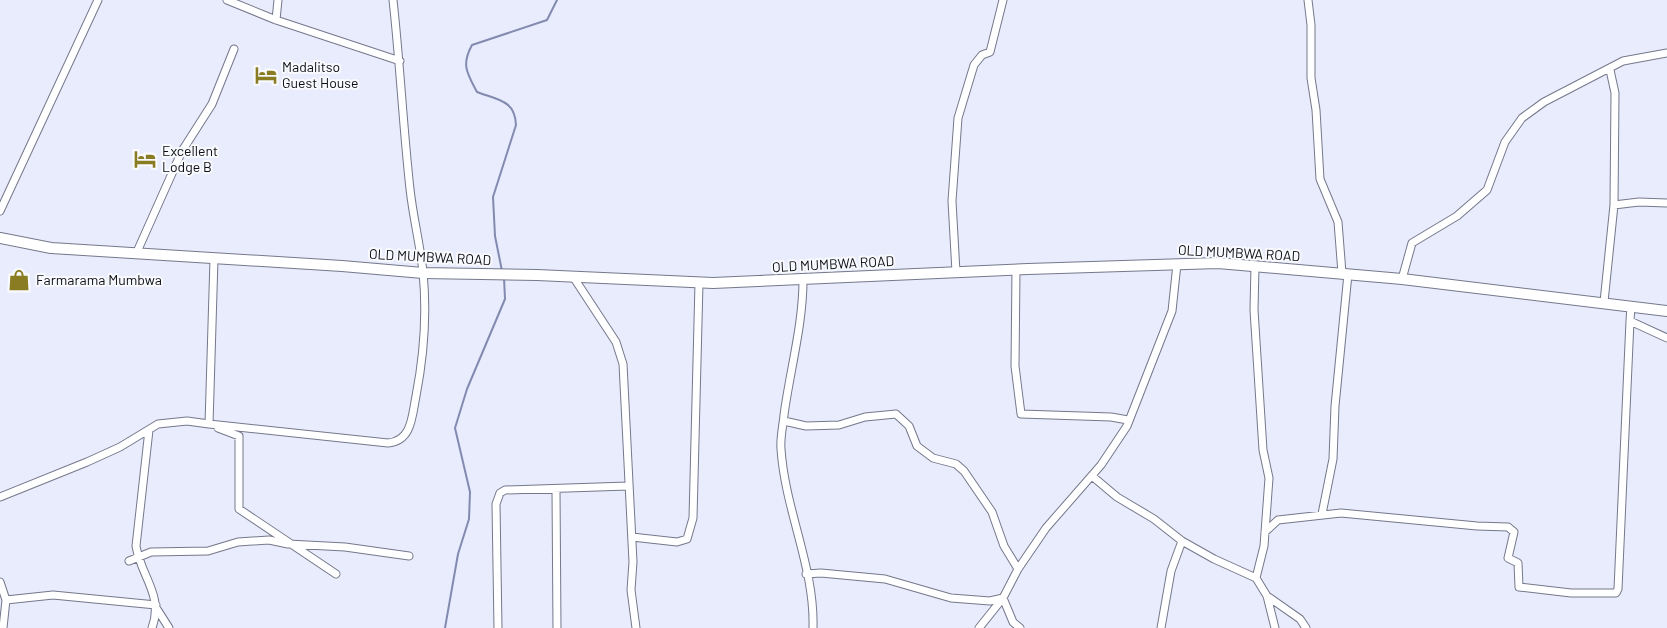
<svg xmlns="http://www.w3.org/2000/svg" width="1667" height="628" viewBox="0 0 1667 628" font-family="Barlow,sans-serif">
<style>
.lines{fill:none;stroke-linecap:round;stroke-linejoin:round}
.stream{stroke:#828aaf;stroke-width:2}
.minor-casing{stroke:#74788a;stroke-width:9}
.secondary-casing{stroke:#74788a;stroke-width:12}
.minor{stroke:#fff;stroke-width:7}
.secondary{stroke:#fff;stroke-width:10}
.labels{text-anchor:middle;stroke-width:4;stroke-linejoin:round;paint-order:stroke}
.poi-label{font-size:14px;fill:#0c0e14;stroke:#f9fafe;text-anchor:start}
.street-label{font-size:14px;fill:#0c0e14;stroke:#f9fafe}
</style>
<rect width="100%" height="100%" fill="#e9ecfd"/>
<g class="lines">
<!-- stream -->
<path class="stream" d="M502 271 495 236 493 197 516 125C515 100 498 100 477 92 467 73 461 65 472 45L547 20 557 0
M445 628 458 554 469 519 470 492 455 428 467 389 505 299 504 278"/>
<!-- minor casing -->
<g class="minor-casing">
<path id="minor" d="M227 0 276 20 400 61
M1308 0 1311 25V78L1316 110 1320 179 1338 222 1342 273
M276 20 278 0
M1614 205 1639 202 1667 203
M0 211 98 0
M136 254 182 151 212 104 234 49
M1255 266 1254 310 1263 450 1269 478 1264 546 1256 578
M1016 269 1015 366 1021 414 1111 417 1128 420
M956 272 952 201 958 118 974 65 982 55 990 52 1003 0
M574 278 616 342 623 364 633 562 631 590 636 628
M1402 279 1412 243 1457 216 1487 190 1505 142 1522 118 1544 102 1623 61 1667 53
M803 280C803 325 790 370 784 415 783 426 780 438 781 449 785 510 815 568 813 628
M1604 302 1614 205 1615 93 1610 70
M1631 306 1630 321 1667 338
M784 421 806 426 839 425 865 417 896 414 909 426 917 446 933 458 956 464 964 471 992 512 1004 546 1018 569
M209 424 388 443C412 441 412 416 416 396 424 355 427 313 423 272 420 244 413 217 410 189 403 126 400 63 393 0
M218 428 239 436V509L336 574
M149 430 136 546C141 577 164 595 152 628
M1092 476 1117 497 1154 519 1182 541 1214 559 1256 578 1267 596 1275 628
M556 490 557 628
M0 497 87 462 120 447 158 424 187 421 209 424 214 259
M1322 514 1333 459 1335 406 1348 274
M1265 532 1278 520 1341 513 1477 526 1508 527 1514 532 1508 558 1518 563 1519 587 1571 593H1616L1618 589 1630 321
M632 537 677 542 687 539 693 518 699 283
M129 561 151 552 208 551 238 542 269 540 288 544 345 547 409 556
M806 574 821 573 885 579 951 598 990 601 1003 598 1013 622 1020 628
M0 582 6 600 3 628
M1267 596 1300 619 1306 628
M6 600 53 595 156 605
M157 609 169 628
M498 628 496 504 500 493 505 490 628 486
M979 628 1003 598 1018 569 1046 528 1101 465 1127 426 1172 311 1177 264
M1161 628 1171 571 1182 541"/>
</g>
<!-- secondary casing -->
<g class="secondary-casing">
<path id="secondary" d="M0 238 51 248 342 266 423 273 537 275 713 283 1028 269 1218 263 1402 279 1667 311"/>
</g>
<!-- minor -->
<use href="#minor" class="minor"/>
<!-- secondary -->
<use href="#secondary" class="secondary"/>
</g>
<!-- icons -->
<defs>
<g id="hotel-bare" transform="scale(1.725)"><path d="M-6-4.5h1.5V1H6V5H4.5V3h-9V5H-6ZM-4 0a1.8 1.8 0 1 1 3.6 0ZM.5 0V-2.5h3Q6-2.5 6 0Z" fill="#897c22" stroke="#f9fafe" stroke-width="2.5" paint-order="stroke"/></g>
<g id="shop-bare" transform="scale(1.725)"><path d="M-5-2.5h2.3a2.7 3.5 0 0 1 5.4 0H5L5.5 6h-11ZM-1.5-2.5h3a1.5 2.3 0 0 0-3 0Z" fill="#897c22" stroke="#f9fafe" stroke-width="2.5" paint-order="stroke"/></g>
</defs>
<g fill-rule="evenodd">
<use href="#hotel-bare" x="266" y="75"/>
<use href="#hotel-bare" x="145" y="159"/>
<use href="#shop-bare" x="19" y="280"/>
</g>
<g class="labels">
<!-- poi labels -->
<g class="poi-label">
<text x="282" y="72">Madalitso<tspan x="282" dy="16">Guest House</tspan></text>
<text x="162" y="156">Excellent<tspan x="162" dy="16">Lodge B</tspan></text>
<text x="36" y="285">Farmarama Mumbwa</text>
</g>
<!-- street labels -->
<g class="street-label">
<text transform="translate(1239 253) rotate(3)" y="5">OLD MUMBWA ROAD</text>
<text transform="translate(430 257) rotate(3)" y="5">OLD MUMBWA ROAD</text>
<text transform="translate(833 264) rotate(-3)" y="5">OLD MUMBWA ROAD</text>
</g>
</g>
</svg>
